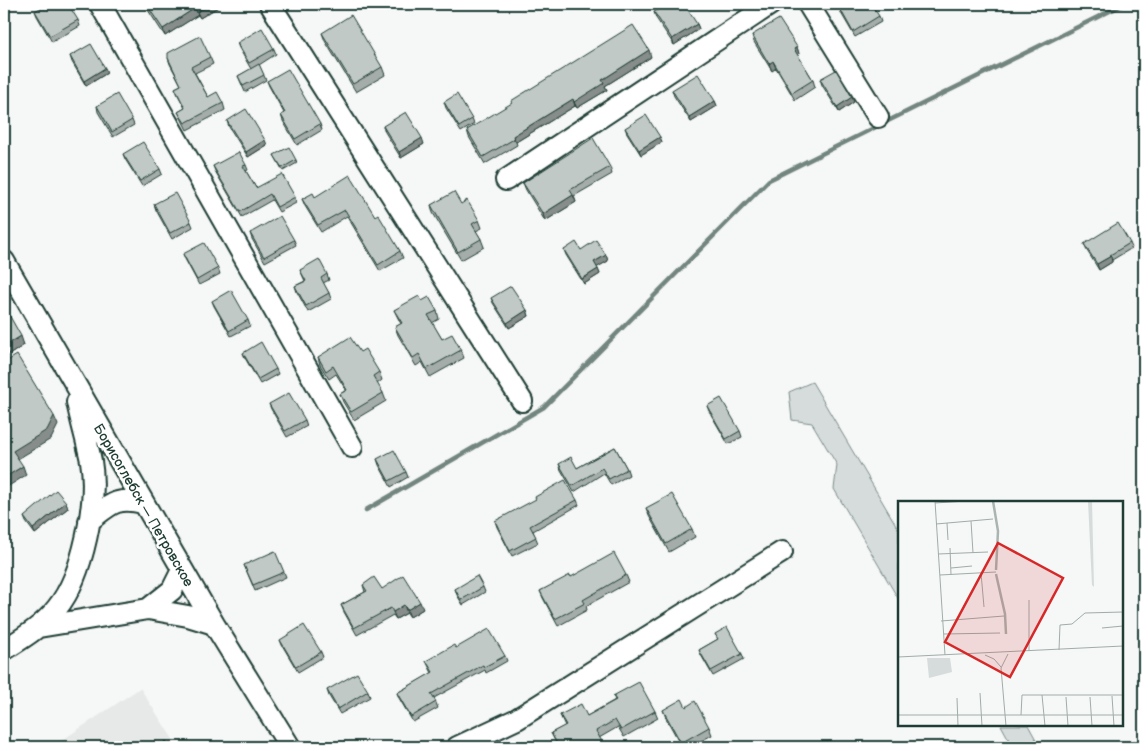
<svg xmlns="http://www.w3.org/2000/svg" width="1148" height="751" viewBox="0 0 1148 751" font-family="'Balsamiq Sans',sans-serif">
<style>
.built{fill:#e6e9e8}
.green{fill:#d6dcdb;stroke:#7a8c88}
.lines{fill:none;stroke-linecap:round;stroke-linejoin:round}
.stream{stroke:#72857f;stroke-width:4.5}
.minor-casing{stroke:#1f3d34;stroke-width:24}
.minor{stroke:#fff;stroke-width:20}
.wall{fill:#a5adaa;stroke:#1f3d34}
.shaded-wall{fill:#868d8b;stroke:#1f3d34}
.building{fill:#c0c9c6;stroke:#1f3d34}
.labels{text-anchor:middle;stroke-width:5;stroke-linejoin:round;paint-order:stroke}
.street-label{font-size:14px;fill:#1f3d34;stroke:#fff}
.inset-river{fill:none;stroke:#aab5b1;stroke-width:2.5}
.inset-road{fill:none;stroke:#a0ada9;stroke-width:1}
.view{fill:#d62828;fill-opacity:0.15;stroke:#d62828;stroke-width:2.5}
.inset-edge{fill:none;stroke:#1f3d34;stroke-width:2.5}
</style>
<rect width="100%" height="100%" fill="#f6f7f7"/>
<filter id="ink" filterUnits="userSpaceOnUse"><feTurbulence type="fractalNoise" baseFrequency=".02" numOctaves="2"/><feDisplacementMap in="SourceGraphic" scale="10" xChannelSelector="R" yChannelSelector="G"/><feConvolveMatrix kernelMatrix="1 2 1 2 8 2 1 2 1" color-interpolation-filters="sRGB"/></filter>
<g filter="url(#ink)">
<!-- built -->
<path class="built" d="M140 688 178 747H52Z"/>
<!-- green -->
<path class="green" d="M812 382 899 530V600L834 489 837 465 812 423 792 420 789 392Z
M1001 725H1028L1040 747H1013Z"/>
<g class="lines">
<!-- stream -->
<path class="stream" d="M366 510 544 407 769 180 1124 4"/>
<!-- minor casing -->
<g class="minor-casing">
<path id="minor" d="M100 4 352 447
M270 4 522 401
M808 4 878 117
M506 180 771 4
M4 261 214 624 290 747
M89 521C110 505 116 496 143 503
M148 609 172 590 182 570
M39 627 148 609 188 616 214 624
M4 650C23 638 43 626 57 608 83 576 98 501 91 461 87 441 81 422 77 402
M457 747 517 719 782 552"/>
</g>
<!-- minor -->
<use href="#minor" class="minor"/>
</g>
<!-- wall -->
<path class="wall" d="M144 4H223L200 18 198 15 165 36Z
M395 4H407L398 9Z
M731 4H741L733 8Z
M839 7 879 16 881 22 855 37 841 13Z
M35 11 78 20 80 26 52 42 37 16Z
M654 12 697 24 699 29 674 45 656 18Z
M322 33 382 67 385 75 356 92 325 41Z
M752 35 797 47 799 54 798 55 813 80 815 87 795 100 776 68 772 71 754 42Z
M237 43 274 49 276 54 259 65 266 80 245 92 238 76 251 69 239 48Z
M70 56 105 68 107 73 86 86 72 62Z
M210 57 213 64 195 73 208 97 223 103 225 110 187 130 178 112 185 108 178 95 175 88 181 85 170 64 168 58Z
M651 57 605 86 607 90 577 108 575 106 516 142 517 145 485 164 469 137 467 130Z
M820 79 854 102 839 112 822 85Z
M267 81 320 124 322 130 297 145 283 121 281 115 284 113 269 86Z
M672 90 715 101 717 106 691 122 674 96Z
M444 102 472 119 474 124 461 132 446 108Z
M97 106 132 120 134 125 113 137 98 112Z
M227 121 267 145 248 157 229 127Z
M383 126 424 144 401 158 385 132Z
M625 128 660 137 662 142 641 155 627 133Z
M123 154 160 169 162 174 142 186 125 159Z
M274 155 296 160 297 163 283 171Z
M246 165 248 170 246 171 256 188 295 197 296 203 279 212 272 200 242 217 215 171 213 166Z
M610 167 612 174 574 196 576 202 545 221 526 190 523 183Z
M315 197 375 216 400 251 403 258 380 271 347 216 321 232 305 206 302 199Z
M154 204 191 222 193 227 172 239 156 210Z
M461 204 479 220 482 228 476 231 481 239 484 247 461 260 433 213 431 205Z
M250 233 294 240 296 245 265 262 252 239Z
M1130 243 1132 248 1112 260V262L1099 270 1086 249 1084 244Z
M564 250H581L606 255 608 261 597 267 600 274 584 284 566 255Z
M183 254 218 268 220 274 199 285 185 259Z
M300 270 327 274 329 280 323 283 329 293 331 299 308 312 297 292 295 286 305 281Z
M491 298 527 310 529 316 509 328 493 303Z
M212 301 248 320 250 326 231 336 214 306Z
M422 301 437 311 439 319 432 323 442 339 461 350 464 358 430 377 422 362 416 366 398 335 395 327 401 324 394 310Z
M4 306 24 345 9 355 4 347Z
M360 352 379 372 382 380 377 384 383 393 386 401 354 420 343 402 340 394 346 390 336 374 329 379 320 365 318 357Z
M243 353 276 369 278 374 260 384 245 358Z
M269 404 305 420 307 426 287 437 271 409Z
M707 406 740 431 742 437 728 444 709 411Z
M615 447 627 469 629 475 611 485 604 473 574 492 561 470 559 464 577 468Z
M377 459 406 472 408 477 391 487 379 465Z
M577 500 579 505 533 531 538 543 512 556 497 527 495 521Z
M66 502 68 508 35 534 26 522 24 517Z
M646 508 692 529 695 537 669 552 649 516Z
M244 565 284 572 286 577 255 591Z
M626 575 629 582 586 606 587 610 558 626 543 598 540 591 571 577Z
M363 585 382 589 423 609 410 617 407 613 396 619 393 615 357 635 344 612 341 605 365 592Z
M483 587 485 592 463 605 457 595 455 589Z
M715 634 742 654 744 659 713 676 701 655 699 650 718 639Z
M280 640 321 652 323 657 298 672 282 645Z
M456 648 505 656 507 661 486 673 485 670 434 698 438 708 413 722 399 698 397 693 432 673 426 661Z
M327 690 368 691 370 697 340 714 329 696Z
M613 696 655 711 658 718 624 737 618 727 599 738 605 747H558L551 733 565 726 560 715 587 716 615 700Z
M686 707 709 727 712 735 690 747H682L666 718 663 710Z"/>
<!-- shaded-wall -->
<path class="shaded-wall" d="M210 4H223L200 18 197 12Z
M195 8 198 15 165 36 163 29Z
M697 24 699 29 674 45 672 39Z
M797 47 799 54 797 56 794 49Z
M649 50 651 57 605 86 607 90 577 108 574 102 602 80Z
M773 61 776 68 772 71 769 64Z
M105 68 107 73 86 86 84 81Z
M852 97 854 102 839 112 837 107Z
M573 99 575 106 516 142 513 136Z
M715 101 717 106 691 122 689 117Z
M660 137 662 142 641 155 639 150Z
M422 138 424 144 401 158 399 152Z
M265 140 267 145 248 157 246 152Z
M573 195 576 202 545 221 543 214Z
M606 255 608 261 596 268 594 262Z
M1111 256 1112 262 1099 270 1097 264Z
M598 269 600 274 584 284 582 279Z
M527 310 529 316 509 328 507 323Z
M21 336 24 345 9 355 5 346Z
M54 416 58 425 51 439 16 460 13 451Z
M23 466 26 475 4 489V478Z
M66 502 68 508 35 534 33 529Z
M420 602 423 609 410 617 407 610Z
M404 605 407 613 396 619 393 612Z"/>
<!-- building -->
<path class="building" d="M47 4H68L78 20 50 36 35 11Z
M146 4H210L197 12 195 8 163 29Z
M668 4H684L697 24 672 39 654 12Z
M845 4H871L879 16 853 32 839 7Z
M351 15 382 67 353 84 322 33Z
M779 19 797 47 794 49 813 80 792 93 773 61 769 64 752 35Z
M633 25 649 50 602 80 604 83 574 102 573 99 513 136 514 139 483 157 467 130 512 103 511 101Z
M262 28 274 49 249 63 237 43Z
M200 36 210 57 191 67 208 97 217 92 223 103 185 123 178 112 185 108 175 88 181 85 168 58V53Z
M91 44 105 68 84 81 70 56Z
M259 64 264 75 243 86 238 76Z
M288 69 320 124 295 139 281 115 285 113 267 81Z
M836 70 852 97 837 107 820 79Z
M698 74 715 101 689 117 672 90Z
M117 94 132 120 112 132 97 106Z
M457 94 472 119 459 127 444 102Z
M246 109 265 140 246 152 227 121Z
M406 112 422 138 399 152 383 126Z
M646 115 660 137 639 150 625 128Z
M593 138 610 167 570 190 573 195 543 214 523 183Z
M143 142 160 169 140 181 123 154Z
M289 147 296 160 282 168 274 155Z
M239 152 246 165 243 166 256 188 282 174 295 197 277 207 270 194 240 212 213 166Z
M350 175 375 216 378 214 400 251 378 265 345 210 318 225 302 199 313 193 315 197Z
M454 192 461 204 467 200 479 220 472 224 481 239 458 252 431 205Z
M175 193 191 222 170 233 154 204Z
M280 216 294 240 264 257 250 233Z
M1118 223 1130 243 1110 255 1111 256 1097 264 1084 244Z
M596 240 606 255 594 262 598 269 582 279 564 250 576 242 581 250Z
M204 243 218 268 197 280 183 254Z
M319 259 327 274 321 278 329 293 306 306 295 286 306 281 300 270Z
M511 286 527 310 507 323 491 298Z
M231 290 248 320 229 331 212 301Z
M419 296 422 301 429 297 437 311 428 315 442 339 452 334 461 350 427 369 419 354 413 358 395 327 402 323 394 310Z
M4 306 21 336 5 346 4 343Z
M350 337 360 352 365 349 379 372 373 376 383 393 351 412 340 394 347 390 333 366 326 371 318 357Z
M261 342 276 369 258 379 243 353Z
M17 355 54 416 47 430 13 451 23 466 4 478V363Z
M289 393 305 420 285 431 269 404Z
M721 398 740 431 726 439 707 406Z
M615 447 627 469 609 479 602 468 572 486 559 464 571 457 577 468Z
M394 450 406 472 389 481 377 459Z
M565 480 577 500 530 526 536 537 510 551 495 521 536 499 535 497Z
M56 490 66 502 33 529 24 517Z
M672 494 692 529 666 544 646 508Z
M275 551 284 572 253 585 244 565Z
M614 553 626 575 583 600 585 603 555 619 540 591 570 575 571 577Z
M403 575 420 602 407 610 404 605 393 612 391 608 354 628 341 605 367 591 363 585 374 577 382 589Z
M477 576 483 587 461 600 455 589Z
M304 625 321 652 296 667 280 640Z
M727 627 742 654 711 671 699 650 718 639 715 634Z
M489 629 505 656 484 667 483 665 431 694 436 702 411 717 397 693 433 672 426 661 454 645 456 648Z
M357 673 368 691 338 709 327 690Z
M639 682 655 711 621 730 615 720 596 731 605 747H559L551 733 566 725 560 715 581 704 587 716 616 700 613 696Z
M682 699 686 707 695 701 709 727 681 743 663 710Z
M166 741 170 747H159Z"/>
</g>
<g class="labels">
<!-- street labels -->
<g class="street-label">
<text transform="translate(144 505) rotate(60)" y="5">Борисоглебск — Петровское</text>
</g>
</g>
<!-- overview -->
<g transform="translate(898 501)">
<rect width="225" height="225" fill="#f6f7f7"/>
<path d="M190 0H194L196 86 194 84ZM29 157H52L54 171 31 177Z" fill="#d6dcdb"/>
<path class="inset-river" d="M95 0 100 30 98 69M98 73 107 113 108 133"/>
<path class="inset-road" d="M37 0 47 154M37 2 68 0M73 20 75 52M49 22 50 39M38 23 95 18M52 47 53 74M40 53 90 51M53 67 74 65M83 72 86 106M42 74 98 71M131 99V150M43 120 106 115M204 127 225 125M46 133 102 132M161 149 162 124 174 123 187 112 225 111M87 154 96 158 103 166M0 156 225 145M82 192 84 225M144 194 147 225M214 195 216 225M168 196 170 225M192 196 194 225M59 197 60 225M0 214H225M123 214 124 194H225M108 225 103 167 110 153"/>
<path class="view" d="M100 42 165 77 112 176 47 141Z"/>
<rect width="225" height="225" class="inset-edge"/>
</g>
<!-- margin -->
<rect width="1148" height="751" fill="none" stroke="#fff" stroke-width="20"/>
<rect x="10" y="10" width="1128" height="731" fill="none" stroke="#1f3d34" stroke-width="2" filter="url(#ink)"/>
</svg>
